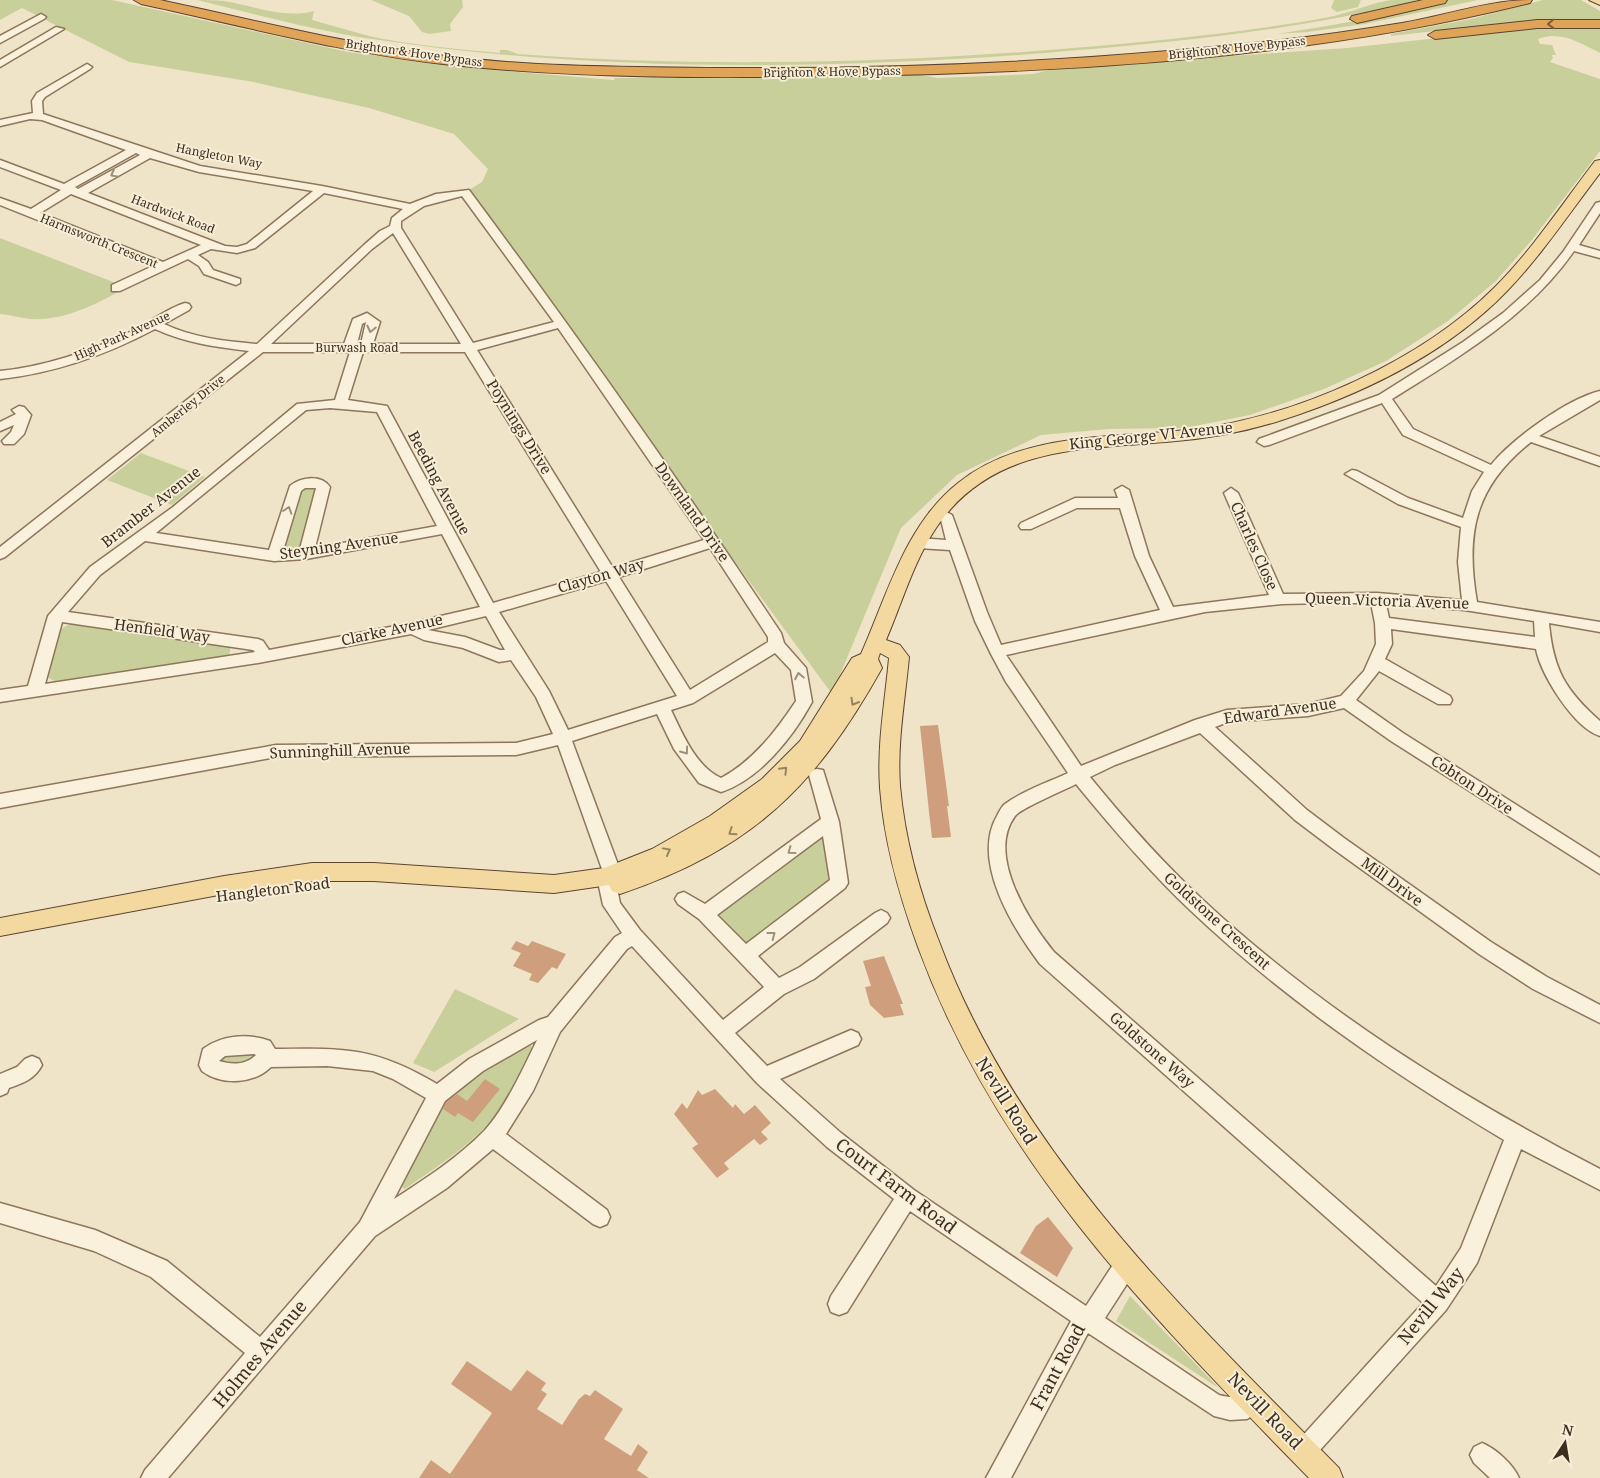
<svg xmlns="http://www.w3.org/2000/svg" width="1600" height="1478" viewBox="0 0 1600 1478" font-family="'Noto Serif',serif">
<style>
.green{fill:#c9cf9b}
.building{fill:#cf9f7d}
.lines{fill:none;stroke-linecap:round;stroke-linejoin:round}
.minor-casing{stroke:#8d765c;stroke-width:3}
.major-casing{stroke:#5b4430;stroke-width:2}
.highway-casing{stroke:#5b4430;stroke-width:2}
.minor{fill:#faf1dc;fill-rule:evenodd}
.major{fill:#f3d9a0;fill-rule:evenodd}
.highway{fill:#e0a458;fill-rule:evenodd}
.oneway{stroke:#7e5d36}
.oneway2{stroke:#9c907e}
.oneway3{stroke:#988460}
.labels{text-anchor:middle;stroke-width:4;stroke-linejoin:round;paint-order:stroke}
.far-street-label{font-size:12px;fill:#3d2e20;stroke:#f7eed8}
.street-label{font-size:15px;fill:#3d2e20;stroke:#f7eed8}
.near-street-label{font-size:18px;fill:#3d2e20;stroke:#f7eed8}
</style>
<rect width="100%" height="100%" fill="#f0e4c8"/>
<!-- green -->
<path class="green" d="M0 0H112L348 52 480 69 614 80 615 78 815 77 913 74 938 78 1033 74 1057 68 1347 48 1529 28 1600 27V53C1581 43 1559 30 1538 39L1540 44 1552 45 1556 55H1552L1553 58 1550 62 1600 79V151L1531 241 1496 281 1448 321 1386 361 1324 389 1250 415 1185 428 1109 429 1041 435 957 475 901 528 832 694 464 193 482 182 488 169 454 134 369 108 248 81 129 62 22 8 0 20Z
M197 0C206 0 216 0 224 1 255 6 283 19 314 11L312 20C331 25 350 31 369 36 411 45 457 49 500 53V50H507L518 54C735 70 955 61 1172 39 1224 33 1277 27 1329 17 1350 13 1370 3 1391 0 1400 0 1409 0 1418 0 1296 31 1170 43 1045 53 824 70 591 72 372 39 313 30 254 14 197 0Z
M371 0H462L463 7 450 24 451 31 429 34 422 32 409 16Z
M1334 0H1361L1358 7 1337 12 1331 8Z
M1446 0H1478L1365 24 1308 32 1277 34C1334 25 1390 16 1446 0Z
M1543 0H1581L1600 11V21L1505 23 1391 36V34L1471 19Z
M0 238 126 287C99 304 63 321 31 319 21 318 10 315 0 314Z
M141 453 205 477 172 505 107 480Z
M316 485 317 490 302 548 292 553 283 549 298 489Z
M74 622 231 645 229 656 57 683 46 676 57 631Z
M824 835 832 882 747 945 742 943 715 917 714 911Z
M455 989 519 1019 434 1072 413 1063Z
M529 1044 533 1048C525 1065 518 1083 508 1099 483 1138 442 1163 405 1189L402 1187C414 1161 424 1130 441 1107 462 1078 499 1062 529 1044Z
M257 1053 254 1063 223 1066 216 1058 218 1055Z
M1130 1296 1217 1386V1387L1116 1321Z"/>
<!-- building -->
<path class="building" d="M938 725 949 806H947L951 837 932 838 929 812 920 726Z
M516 941 528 946 532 941 566 954 557 969 552 967 538 983 529 980 532 974 513 966 521 953 511 949Z
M884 956 903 1004H900L904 1015 884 1018 870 1005 865 987 871 986 863 961Z
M485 1079 500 1089 473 1122 458 1113 455 1117 443 1109 446 1102 457 1094 467 1101Z
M715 1089 733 1108 735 1104 744 1114 755 1105 771 1123 761 1132 768 1139 760 1145 754 1139 724 1163 729 1169 717 1178 692 1148 698 1144 674 1114 682 1103 687 1109 698 1090 702 1095Z
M1048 1217 1073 1248 1057 1277 1020 1253 1036 1226Z
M467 1361 511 1391 527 1370 546 1383 541 1390 547 1394 537 1409 562 1425 579 1399 585 1394 590 1396 595 1390 623 1409 604 1439 631 1456 638 1444 648 1452 637 1470 649 1478H419L431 1460 450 1474 492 1413 451 1384Z"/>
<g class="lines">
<!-- minor casing -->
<g class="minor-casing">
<path id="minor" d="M41 14 46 17 44 19 0 43V36Z
M56 27 64 29 0 67V60Z
M87 64 92 67 90 69 45 97 42 101 43 114 200 166 322 186 410 204 436 194 469 190C577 335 681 483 781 633L784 643 806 668 812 702C793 737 760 779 721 792L699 783 674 749 657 714 572 741 620 870 615 878 620 903 640 930 723 1020 764 987 699 919 678 904 675 899 678 894 684 892 705 904 821 819 809 775 811 770 817 769 823 770 839 822 848 883 845 888 758 956 779 978 800 967 875 913 881 910 887 913 890 918 887 923 814 979 784 994 735 1033 767 1066 851 1030 858 1033 861 1039 858 1045 780 1079 841 1133 914 1190 1086 1306 1118 1257 1126 1254 1134 1257 1137 1265 1134 1273 1105 1318 1219 1395C1235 1399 1239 1397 1254 1391L1262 1394 1265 1402 1262 1410 1247 1419 1230 1420 1214 1416 1088 1333 1011 1478H986L1071 1321 910 1211 847 1312 839 1315 831 1312 828 1304 831 1296 894 1199 827 1147 757 1083 632 946 627 949 560 1032 533 1091 506 1134 607 1210 610 1217 607 1224 600 1227 593 1224 493 1149 447 1188 375 1236 168 1478H141L145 1470 245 1353 151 1277 94 1251 0 1223V1203L95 1230 167 1261 260 1337 360 1222 426 1098 393 1079 373 1071 327 1066 271 1067C254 1084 222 1086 202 1071L199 1065 203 1049C222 1035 248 1033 270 1041L275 1049C345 1048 375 1047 437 1084L469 1059 539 1020 548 1017 615 937 622 933 603 905 597 877 602 869 558 745 516 755 276 757 0 808V794L276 745 516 743 553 734 536 697 511 660 499 662 463 648 424 640 411 634 258 663 0 702V690L28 686 48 616 90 567 173 507 297 404 335 400 350 352H263L5 557 0 559V547L249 351C216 347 185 343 155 329 106 355 55 373 0 379V371C48 366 91 351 134 330 150 322 168 308 185 303L189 304 191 307 189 310 164 324C194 338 224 341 257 344L364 245 380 231 390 226 392 218 403 209 324 193 255 248 237 253 211 249 198 255 208 262 213 270 240 279V283L236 285 204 274 199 266 188 259 120 291H112V285L153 266 0 205V198L31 209 61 190 0 167V160L64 184 126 150 42 120 30 119 0 126V120L33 113 32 101 37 93ZM136 153 140 155 78 189 75 187ZM150 158 199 172 313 191 247 244 237 247 225 246 88 193ZM71 194 201 245 163 262 40 213ZM462 196 554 322 473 343 401 228V221L424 206ZM393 233 461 344H373L380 322 367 313 353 319 344 344H271L372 249ZM366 322 361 344H357L362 324ZM558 328 704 540 613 568 477 350ZM363 352H465L601 572 493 603 387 406 348 400ZM330 408 377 412 437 526 315 548 330 487C321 474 301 477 290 486L269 550 156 533 306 410ZM305 488H316L300 549 283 551 301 491ZM442 534 480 607 406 624 269 650 263 641 258 639 68 612 100 575 145 541 274 561 306 559ZM710 548 768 637V642L690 690 619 577ZM606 581 677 696 568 730 549 691 499 612ZM486 616 505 650H500L465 637 428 630ZM62 622 253 650 255 652 45 684ZM775 653 791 670 796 701C776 731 753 761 721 778 696 767 682 733 671 710L693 703ZM823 836 830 880 746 944 717 915ZM537 1040C524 1067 505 1108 485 1130 459 1157 425 1179 394 1199L445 1101 483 1071ZM254 1054 256 1055C246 1065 232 1065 219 1061L225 1056Z
M1600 202V213L1579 245 1600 251V258L1574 251C1529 316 1458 358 1392 399L1413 429 1491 465C1512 439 1567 399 1600 391V400L1539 436 1600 457V466L1531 442C1475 486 1465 533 1477 602L1600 622V632L1549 623C1553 669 1565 690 1600 721V736C1574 728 1541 675 1536 649L1391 629 1392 644 1385 659 1450 696 1452 700 1450 704H1438L1379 671 1356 700 1403 733 1600 858V874L1391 741 1344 708 1308 716 1228 722 1215 727 1307 810 1344 838 1491 942 1547 977 1600 1005V1023L1533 989 1479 954 1332 848 1295 820 1200 733 1115 765 1090 777C1125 820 1162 862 1203 900 1321 1010 1457 1095 1600 1169V1190L1521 1149 1477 1263 1446 1310 1312 1459 1304 1463 1296 1459 1292 1451 1296 1443 1423 1303 1040 964C1013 928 971 861 997 816 999 812 1002 806 1005 804 1022 791 1049 782 1068 773L1006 682 991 654 975 621 950 550 918 548 911 543 918 538 946 540 941 520 930 512 937 507 952 515 987 612 1001 645 1160 610 1135 556 1120 508H1077L1031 529H1021L1019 526 1021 523 1075 498H1118L1115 490 1122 486 1129 490 1149 556 1173 607 1269 595 1224 493 1231 488 1238 493 1283 594 1377 593 1462 600 1458 562 1461 527 1398 504 1345 474 1352 470 1357 471 1408 498 1463 518 1472 491 1484 472 1403 435 1382 403 1269 445 1264 446 1257 442 1259 439 1379 395 1463 342 1503 313 1540 280 1563 252 1596 203ZM1328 603H1371L1375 623 1376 644 1364 671 1341 696 1308 704 1227 710 1195 720 1081 766 1006 655 1205 612 1282 604ZM1386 604 1464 610 1534 621 1535 637 1389 618ZM1076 784C1112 828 1149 871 1190 910 1285 1000 1392 1073 1504 1140L1461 1248 1436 1286 1054 952C1029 921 986 855 1015 816 1021 808 1065 790 1076 784Z
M19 406 24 407 31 415 24 434 14 444H4L2 441 11 432 14 425 0 431V422L16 414 12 410Z
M32 1056 39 1059 42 1065C35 1079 23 1083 9 1088L7 1093 0 1096V1074L17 1067 25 1059Z
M1482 1443C1496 1449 1513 1464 1519 1478H1490L1474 1463 1470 1455 1474 1447Z"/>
</g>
<!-- major casing -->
<g class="major-casing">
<path id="major" d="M1589 0H1600V5Z
M1600 160V173C1570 212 1541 256 1507 291 1447 353 1363 394 1282 420 1245 432 1205 439 1166 442 1080 449 990 447 936 528 913 563 902 603 886 640L900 645 909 657C905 701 897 742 900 786 905 841 920 894 940 944 1019 1154 1185 1312 1339 1468L1343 1478H1309C1152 1317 997 1162 918 947 899 895 884 843 880 788 877 744 885 702 889 658L880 653 878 659 882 668C815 788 752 849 620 894L612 891 609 885 554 893 374 881H312L224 894 0 936V918L224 876 312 863H374L554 875 604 868 652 849 710 816 762 779 800 741 852 658 861 654C887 596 905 525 958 483 1025 430 1115 439 1195 429 1298 416 1421 361 1495 287 1532 250 1563 203 1595 161Z"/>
</g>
<!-- highway casing -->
<g class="highway-casing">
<path id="highway" d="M134 0H160C255 20 349 45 446 56 535 67 627 67 717 68 867 69 1018 64 1168 51 1246 45 1324 36 1402 23 1445 16 1488 0 1532 0L1530 3C1309 58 1079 72 852 76 719 78 584 79 452 65 347 54 244 26 141 4Z
M1423 0H1447L1445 3 1357 23 1350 19 1352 16Z
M1537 20H1600V28H1537L1435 39 1428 35 1435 31Z"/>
</g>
<!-- minor -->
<use href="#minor" class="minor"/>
<!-- major -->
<use href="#major" class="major"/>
<!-- highway -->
<use href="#highway" class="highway"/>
</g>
<!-- one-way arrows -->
<defs><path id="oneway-chevron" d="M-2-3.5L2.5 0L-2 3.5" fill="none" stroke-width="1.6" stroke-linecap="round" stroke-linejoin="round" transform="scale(1.25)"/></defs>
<use class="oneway" href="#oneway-chevron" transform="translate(1551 24) rotate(178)"/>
<g class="oneway2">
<use href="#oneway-chevron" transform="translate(114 174) rotate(151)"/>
<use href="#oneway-chevron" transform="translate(371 329) rotate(103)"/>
<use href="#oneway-chevron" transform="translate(288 510) rotate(-72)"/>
<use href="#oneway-chevron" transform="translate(799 676) rotate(-101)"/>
<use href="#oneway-chevron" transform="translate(685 751) rotate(54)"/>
<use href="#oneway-chevron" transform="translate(791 851) rotate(144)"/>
<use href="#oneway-chevron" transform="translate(772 935) rotate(-37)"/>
</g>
<g class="oneway3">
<use href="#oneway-chevron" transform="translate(854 702) rotate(120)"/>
<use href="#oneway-chevron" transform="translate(784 770) rotate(-46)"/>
<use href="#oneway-chevron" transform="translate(732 832) rotate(146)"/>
<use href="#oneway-chevron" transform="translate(667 851) rotate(-29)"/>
</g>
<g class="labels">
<!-- far-street labels -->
<g class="far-street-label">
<text transform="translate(1237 48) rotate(-6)" y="4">Brighton &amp; Hove Bypass</text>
<text transform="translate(414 53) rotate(8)" y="4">Brighton &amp; Hove Bypass</text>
<text transform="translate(832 72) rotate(-1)" y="4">Brighton &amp; Hove Bypass</text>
<text transform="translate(219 156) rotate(11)" y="4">Hangleton Way</text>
<text transform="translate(173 214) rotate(21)" y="4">Hardwick Road</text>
<text transform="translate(99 241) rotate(22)" y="4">Harmsworth Crescent</text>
<text transform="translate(122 336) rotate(-24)" y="4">High Park Avenue</text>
<text x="357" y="352">Burwash Road</text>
<text transform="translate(188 406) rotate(-39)" y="4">Amberley Drive</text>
</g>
<!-- street labels -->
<g class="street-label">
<text transform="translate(519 427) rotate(58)" y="5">Poynings Drive</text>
<text transform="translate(1151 436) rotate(-6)" y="5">King George VI Avenue</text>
<text transform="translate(439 483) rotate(62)" y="5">Beeding Avenue</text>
<text transform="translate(151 507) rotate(-38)" y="5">Bramber Avenue</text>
<text transform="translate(692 512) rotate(55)" y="5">Downland Drive</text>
<text transform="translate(339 546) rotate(-8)" y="5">Steyning Avenue</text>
<text transform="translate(1254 546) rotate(66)" y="5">Charles Close</text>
<text transform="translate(601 576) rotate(-16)" y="5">Clayton Way</text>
<text transform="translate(1387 601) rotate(2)" y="5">Queen Victoria Avenue</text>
<text transform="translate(392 630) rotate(-12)" y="5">Clarke Avenue</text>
<text transform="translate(162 631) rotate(8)" y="5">Henfield Way</text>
<text transform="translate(1280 711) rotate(-8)" y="5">Edward Avenue</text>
<text transform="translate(340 751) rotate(-2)" y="5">Sunninghill Avenue</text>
<text transform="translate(1472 785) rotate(33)" y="5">Cobton Drive</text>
<text transform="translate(1392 882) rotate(36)" y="5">Mill Drive</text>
<text transform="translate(273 890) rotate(-7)" y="5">Hangleton Road</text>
<text transform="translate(1217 921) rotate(42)" y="5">Goldstone Crescent</text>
<text transform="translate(1152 1050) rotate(41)" y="5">Goldstone Way</text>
</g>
<!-- near-street labels -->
<g class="near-street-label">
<text transform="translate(1006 1101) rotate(58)" y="6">Nevill Road</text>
<text transform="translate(896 1186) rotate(37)" y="6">Court Farm Road</text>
<text transform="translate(1431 1306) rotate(-51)" y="6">Nevill Way</text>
<text transform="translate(260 1354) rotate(-50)" y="6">Holmes Avenue</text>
<text transform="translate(1058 1367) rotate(-62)" y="6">Frant Road</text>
<text transform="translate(1265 1411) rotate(46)" y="6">Nevill Road</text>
</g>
</g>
<!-- north arrow -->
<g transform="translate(1565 1443) rotate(12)" stroke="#f7eed8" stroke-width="4" paint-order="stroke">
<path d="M0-4L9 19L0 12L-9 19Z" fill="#3d2e20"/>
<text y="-8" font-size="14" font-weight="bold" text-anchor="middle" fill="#3d2e20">N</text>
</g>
</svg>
